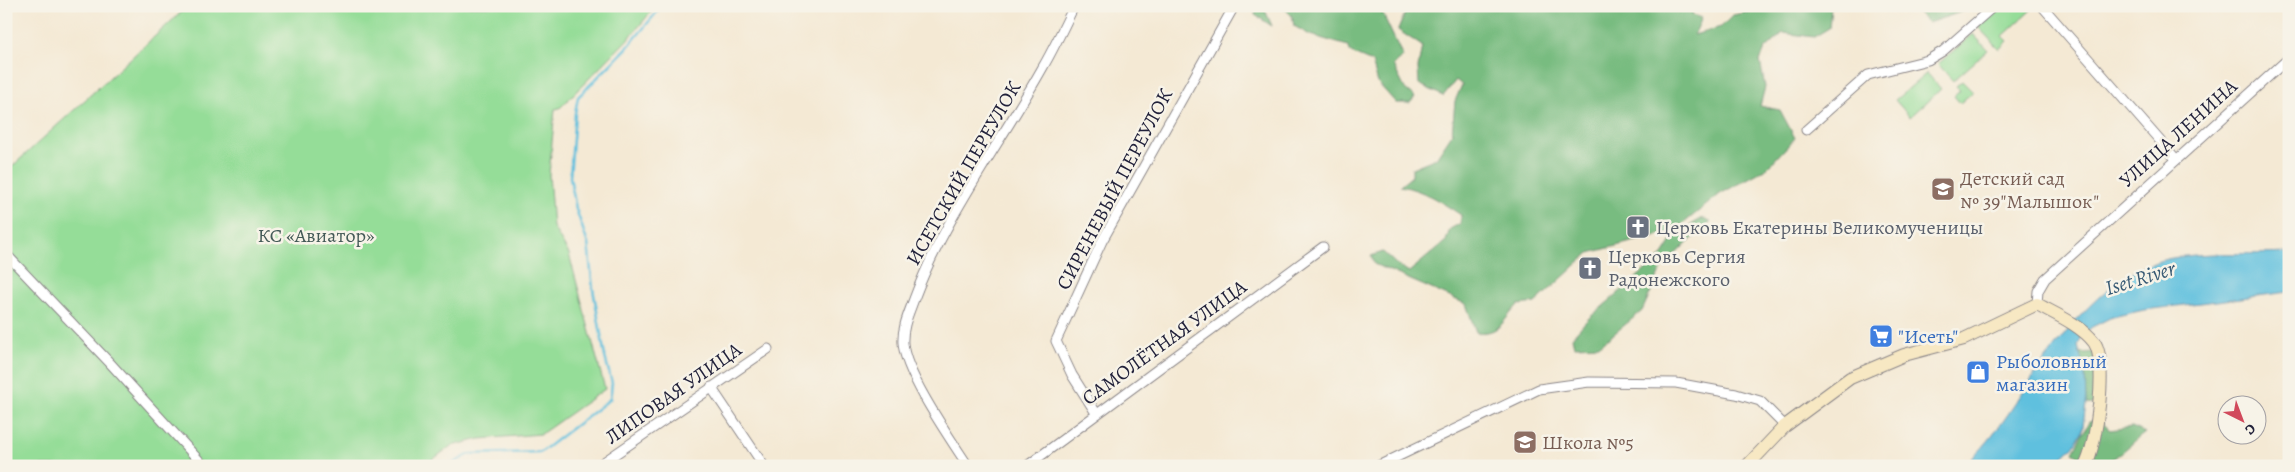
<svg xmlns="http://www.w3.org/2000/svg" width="2295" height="472" viewBox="0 0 2295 472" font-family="Alegreya,serif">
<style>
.green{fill:#95dd98;stroke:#5c806a}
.forest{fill:#78bc80;stroke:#4d6f5e}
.water{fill:#5fc0de;stroke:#40718c}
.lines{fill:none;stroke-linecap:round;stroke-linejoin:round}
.stream{stroke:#5fc0de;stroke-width:2.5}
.street-casing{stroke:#8b8688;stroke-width:11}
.secondary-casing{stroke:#8b8688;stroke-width:14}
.street{stroke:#fff;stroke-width:9}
.secondary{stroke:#f7e8c3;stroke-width:12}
.labels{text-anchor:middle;stroke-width:5;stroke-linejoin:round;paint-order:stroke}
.street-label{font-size:20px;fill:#22223b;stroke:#f7f3e8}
.education-label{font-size:20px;fill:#785e54;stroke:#f7f3e8;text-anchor:start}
.worship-label{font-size:20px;fill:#5b616d;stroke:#f7f3e8;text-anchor:start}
.park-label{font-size:20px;fill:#445a57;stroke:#f7f3e8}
.shop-label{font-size:20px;fill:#366cbe;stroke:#f7f3e8;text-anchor:start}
.water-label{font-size:21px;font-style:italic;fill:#375974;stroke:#f7f3e8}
</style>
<rect width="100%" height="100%" fill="#f7f3e8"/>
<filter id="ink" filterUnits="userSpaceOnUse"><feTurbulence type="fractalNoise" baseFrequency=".02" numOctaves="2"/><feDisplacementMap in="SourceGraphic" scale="10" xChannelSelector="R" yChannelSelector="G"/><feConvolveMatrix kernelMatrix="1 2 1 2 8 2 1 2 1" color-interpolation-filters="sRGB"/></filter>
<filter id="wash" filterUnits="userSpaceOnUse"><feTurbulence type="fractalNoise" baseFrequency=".0096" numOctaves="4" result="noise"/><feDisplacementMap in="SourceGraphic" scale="20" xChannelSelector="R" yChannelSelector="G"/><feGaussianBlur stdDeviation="1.12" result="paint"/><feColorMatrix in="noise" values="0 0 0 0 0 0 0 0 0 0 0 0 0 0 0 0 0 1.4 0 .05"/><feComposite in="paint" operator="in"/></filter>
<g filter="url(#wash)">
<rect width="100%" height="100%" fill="#f4e9d4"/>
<!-- green -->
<path class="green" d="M188 6H656L630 37 560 108 555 109 549 175 553 227 569 254 605 389 541 434 480 439 451 446 424 466H6V172Z
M2001 6H2027L2031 10 2003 36 2008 41 1999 49 1978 27Z
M1973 34 1988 50 1953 81 1938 64Z
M1927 73 1941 89 1910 117 1895 100Z
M1962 81 1973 92 1960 103 1954 96 1960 91 1956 86Z"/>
<!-- forest -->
<path class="forest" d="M1256 6H1266L1265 10 1272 26 1255 15Z
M1282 6H1379L1403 57 1393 65 1405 89 1415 97 1410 103H1396L1378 83 1372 62 1351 53 1348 46 1310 35 1294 26 1292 16Z
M1408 6H1694L1692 15 1702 18 1694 35 1721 27 1733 15 1775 6H1831L1829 28 1814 37 1783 33 1765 49 1760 61 1765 87 1760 106 1780 110 1795 138 1767 168 1720 194 1674 231 1589 253 1535 303 1518 305C1502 321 1500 335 1476 332L1466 304 1374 264 1371 256 1383 252 1396 264 1409 272 1446 241 1450 229 1461 223V215C1441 202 1424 190 1400 186L1412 176V168L1436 158 1452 134 1455 101 1462 85 1456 80 1443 96 1419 84 1418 68 1422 46 1398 30Z
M1916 6H1979L1928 23 1916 11Z
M1703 218 1711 222 1663 265 1642 311 1600 345 1574 346 1572 337 1588 319 1663 255 1677 233Z
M2094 352 2095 405 2086 404 2085 375 2079 353Z
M2098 419 2110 430 2132 427 2145 433C2135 440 2108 467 2097 466 2089 465 2080 456 2073 452L2089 422Z"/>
<!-- water -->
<path class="water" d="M2289 253V292L2144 310 2112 317 2092 327 2082 335 2078 345 2085 375 2086 404 2082 433 2073 447 2053 466H1963C1991 444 2011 409 2031 380 2065 331 2106 274 2167 259 2201 251 2253 255 2289 253Z"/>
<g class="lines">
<!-- stream -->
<path class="stream" d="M448 466 470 454 541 452 610 399 612 383 605 357 593 289 588 244 576 209 570 177 575 113 578 97 627 48 662 6"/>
</g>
</g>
<g filter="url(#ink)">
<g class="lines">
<!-- street casing -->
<g class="street-casing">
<path id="street" d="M2042 6 2176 159
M1806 130 1868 75 1928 60 1943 51 1994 6
M6 254 110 363 204 466
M2037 304 2038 291 2045 279 2289 58
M711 387 764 466
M1096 413 1072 375 1056 341 1102 241 1232 10
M598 466 768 349
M968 466C950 438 905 374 903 343 902 327 909 313 914 299 945 216 1000 144 1043 67 1054 48 1064 27 1074 6
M1027 466 1323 247
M1378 466 1539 389 1589 382 1676 383 1736 394 1760 401 1785 426"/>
</g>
<!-- secondary casing -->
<g class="secondary-casing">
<path id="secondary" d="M1747 466 1785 426 1850 378 1904 355 1964 339 2037 304C2055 314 2081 325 2094 342 2108 361 2097 446 2085 466"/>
</g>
<!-- street -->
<use href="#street" class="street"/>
<!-- secondary -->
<use href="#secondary" class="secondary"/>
</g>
</g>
<!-- icons -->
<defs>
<g id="school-square" transform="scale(1.25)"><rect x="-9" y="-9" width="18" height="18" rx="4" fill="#8d6e63" stroke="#f7f3e8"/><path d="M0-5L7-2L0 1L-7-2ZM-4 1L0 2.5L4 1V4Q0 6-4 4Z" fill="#fff"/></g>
<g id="church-square" transform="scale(1.25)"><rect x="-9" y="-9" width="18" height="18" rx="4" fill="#6b7280" stroke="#f7f3e8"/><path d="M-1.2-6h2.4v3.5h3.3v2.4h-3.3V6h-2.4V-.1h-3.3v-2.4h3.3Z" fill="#fff"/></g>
<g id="supermarket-square" transform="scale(1.25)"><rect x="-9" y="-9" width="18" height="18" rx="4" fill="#3f7fe0" stroke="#f7f3e8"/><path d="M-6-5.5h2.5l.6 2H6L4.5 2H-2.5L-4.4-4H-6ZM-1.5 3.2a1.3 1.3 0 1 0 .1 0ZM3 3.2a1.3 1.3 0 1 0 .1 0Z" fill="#fff"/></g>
<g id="shop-square" transform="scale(1.25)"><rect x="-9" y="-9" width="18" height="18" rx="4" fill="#3f7fe0" stroke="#f7f3e8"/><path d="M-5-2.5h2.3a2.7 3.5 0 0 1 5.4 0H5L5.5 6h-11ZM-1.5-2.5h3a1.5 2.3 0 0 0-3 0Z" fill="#fff"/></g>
</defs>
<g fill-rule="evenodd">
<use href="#school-square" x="1943" y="189"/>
<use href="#church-square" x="1638" y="227"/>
<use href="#church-square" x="1590" y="268"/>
<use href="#supermarket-square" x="1881" y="336"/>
<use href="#shop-square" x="1978" y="372"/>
<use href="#school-square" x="1525" y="442"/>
</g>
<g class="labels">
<!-- street labels -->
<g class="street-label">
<text transform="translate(2178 133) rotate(-42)" y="7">УЛИЦА ЛЕНИНА</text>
<text transform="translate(963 173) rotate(-60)" y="7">ИСЕТСКИЙ ПЕРЕУЛОК</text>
<text transform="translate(1114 189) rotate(-62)" y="7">СИРЕНЕВЫЙ ПЕРЕУЛОК</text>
<text transform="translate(1164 342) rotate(-36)" y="7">САМОЛЁТНАЯ УЛИЦА</text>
<text transform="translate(673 393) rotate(-35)" y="7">ЛИПОВАЯ УЛИЦА</text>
</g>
<!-- education labels -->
<g class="education-label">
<text x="1960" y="185">Детский сад<tspan x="1960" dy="23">№ 39"Малышок"</tspan></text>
<text x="1542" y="449">Школа №5</text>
</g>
<!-- worship labels -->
<g class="worship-label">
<text x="1656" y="234">Церковь Екатерины Великомученицы</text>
<text x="1608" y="263">Церковь Сергия<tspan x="1608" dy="23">Радонежского</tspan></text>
</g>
<!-- park labels -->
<g class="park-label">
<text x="316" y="242">КС «Авиатор»</text>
</g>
<!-- shop labels -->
<g class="shop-label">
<text x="1898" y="343">"Исеть"</text>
<text x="1996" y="368">Рыболовный<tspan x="1996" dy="23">магазин</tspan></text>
</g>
<!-- water labels -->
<g class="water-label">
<text transform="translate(2140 278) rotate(-17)" y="7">Iset River</text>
</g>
</g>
<!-- margin -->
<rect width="2295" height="472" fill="none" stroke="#f7f3e8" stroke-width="25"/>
<!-- north arrow -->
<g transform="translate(2242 420) rotate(138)"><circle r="24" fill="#f7f3e8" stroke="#a29fa3"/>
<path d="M0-4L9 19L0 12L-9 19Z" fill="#d1495b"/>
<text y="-8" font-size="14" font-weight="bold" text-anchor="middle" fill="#22223b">С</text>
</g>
</svg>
